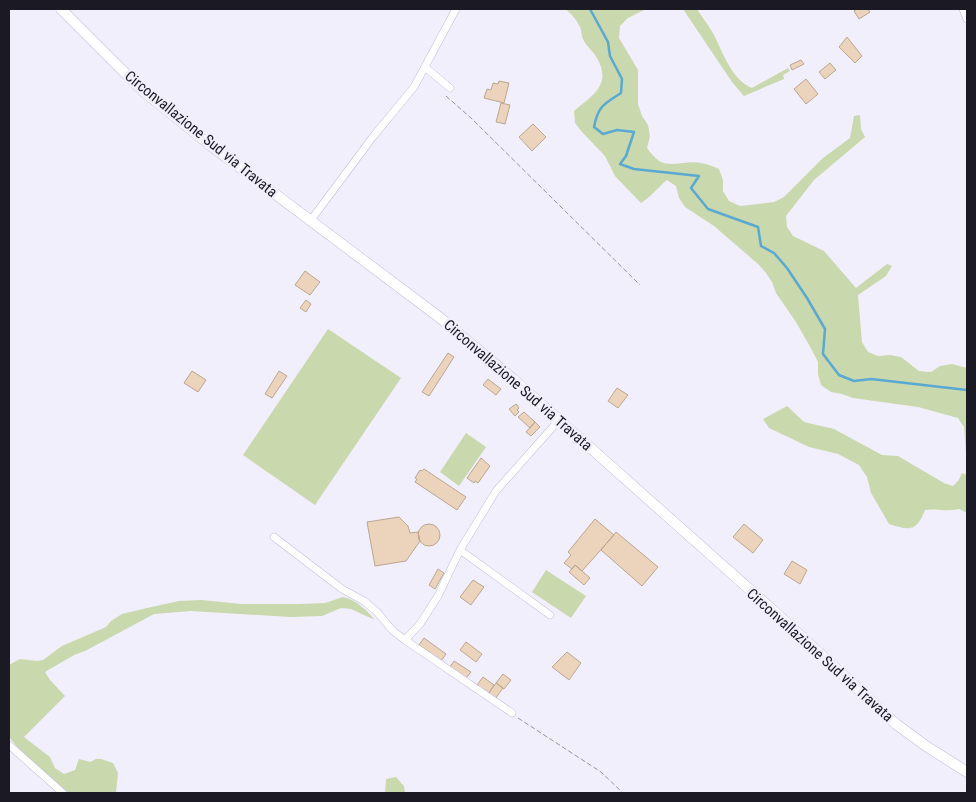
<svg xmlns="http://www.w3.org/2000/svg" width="976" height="802" viewBox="0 0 976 802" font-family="'Roboto Condensed',sans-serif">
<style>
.green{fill:#c9d8ad}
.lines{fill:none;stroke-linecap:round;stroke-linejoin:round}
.stream{stroke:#5aa9d2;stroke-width:2.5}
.building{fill:#ebd3bc;stroke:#bca68f}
.street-casing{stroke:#c3bedb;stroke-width:8}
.secondary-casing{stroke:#c3bedb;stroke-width:11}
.path{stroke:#9694a0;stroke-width:1;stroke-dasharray:5 2.5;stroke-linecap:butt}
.street{stroke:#fff;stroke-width:7}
.secondary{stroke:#fff;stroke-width:10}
.labels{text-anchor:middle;stroke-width:5;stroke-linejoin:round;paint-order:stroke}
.street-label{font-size:15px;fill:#1b1923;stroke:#f1effc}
</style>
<rect width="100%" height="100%" fill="#f1effc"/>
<!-- green -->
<path class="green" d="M566 9H646L628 18 620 26 619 38 638 70V104L642 116 648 125 650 136 647 148C659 165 665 165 684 163 696 161 708 164 719 169L723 180V191L729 201 740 206 774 202 784 197 823 158 850 138 854 116 860 115 861 129 865 137 814 180 786 216 787 227 793 236 824 251 856 288 887 264 892 266 886 276 858 295 862 342 868 352 878 356 890 355 901 357 919 371 931 372 940 366 952 364 967 368V452H966L964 427 958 418 918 407 853 398 842 394 831 392 821 385 818 374V362L813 352 796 322 776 293 772 282 766 273 758 264 714 226 685 207 679 198 676 186 667 180C657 188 651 197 641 203L615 176 605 156 582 132 575 123 574 111C593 95 612 85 597 58 593 51 586 46 583 39 581 35 582 31 580 27 577 20 571 14 566 9Z
M683 9H697C702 17 709 26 714 35 723 53 732 80 752 88L788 68 790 71 783 75 784 79 744 96 732 82Z
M328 329 401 378 315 505 243 455Z
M787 406 804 422 834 429 882 455 898 456 944 483 953 486 958 481 962 473 967 475V513L959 509C947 512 936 508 925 510 917 531 910 531 889 524L871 493 867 477 859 465 838 454 809 447 769 428 763 419Z
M466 433 486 447 459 486 440 472Z
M546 570 586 596 571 618 532 592Z
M343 597C356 599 367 611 375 620L351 609 341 608 322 616 291 617 191 611 154 614 85 651 74 655 45 672 50 680 65 696 24 737 50 757 55 768 64 774 75 770 79 759 90 762 96 759H101L113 763 118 773 116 793H68L20 750 9 737V665L20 659 37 661 43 660 62 646 106 627 111 621 122 614 147 608 179 601 201 600 241 604H298L325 603Z
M396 777 404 786 405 793H385L386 779Z"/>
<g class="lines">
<!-- stream -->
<path class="stream" d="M590 9 608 42 610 56 622 79 621 93C604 104 598 106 594 127L603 134 617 130 634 132 626 156 620 164 634 169 699 176 691 188 708 209 758 227 761 246 774 253 787 268 807 298 825 329 823 354 839 375 854 381 871 379 967 390"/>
</g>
<!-- building -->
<path class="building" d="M857 9H868L870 12 859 19 854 11Z
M847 37 862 56 855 63 839 47Z
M801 60 804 64 792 70 790 65Z
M830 63 836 70 825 79 819 72Z
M806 79 818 94 806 104 794 89Z
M499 81 509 83 504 103 484 98 487 89 491 90 493 83 498 84Z
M501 103 510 105 505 124 496 122Z
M533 124 546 137 532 151 519 137Z
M305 271 320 282 310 295 295 285Z
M306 300 311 304 306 312 300 308Z
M448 353 454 357 429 396 422 392Z
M192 371 206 380 198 392 184 383Z
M279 371 287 376 272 398 265 394Z
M488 379 501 389 496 395 483 385Z
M617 388 628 395 618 408 608 401Z
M516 404 519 408 517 410 519 412 515 416 509 409Z
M524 412 535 422 530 428 518 417Z
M535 422 540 427 531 436 526 432Z
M481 458 490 466 478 483 475 481 474 483 467 478Z
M424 469 466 497 457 510 415 482 417 479 415 478 420 470 422 471Z
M399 517 408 526 410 533 418 532 420 541 406 561 375 566 367 522Z
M595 519 614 535 582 571 575 565 572 569 564 563 571 555 568 552Z
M418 535a11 11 0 1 1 22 0a11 11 0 1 1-22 0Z
M744 524 763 540 753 553 733 537Z
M616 532 658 567 642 586 601 550Z
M792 561 807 570 800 584 784 574Z
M575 565 590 578 584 585 569 572Z
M438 569 444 573 435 589 429 585Z
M473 580 484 587 471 605 460 597Z
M424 638 446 654 441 661 419 645Z
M466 642 482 654 476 662 460 650Z
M567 652 581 663 569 680 552 667Z
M454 661 471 672 466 678 450 667Z
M503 674 511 680 504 689 496 683Z
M483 677 494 685 488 694 477 685Z
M496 683 503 688 495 699 488 694Z"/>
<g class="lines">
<!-- street casing -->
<g class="street-casing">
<path id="street" d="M963 9 967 19
M425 67 450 88
M311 220 372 138 414 87 456 9
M274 537 342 589 364 601 377 612 393 631 405 640 420 624 438 596 460 550 496 491 559 420
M460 550 550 615
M405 640 512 713
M9 745 63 793"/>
</g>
<!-- secondary casing -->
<g class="secondary-casing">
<path id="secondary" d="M61 9 142 90 210 145 439 317 513 379 775 612 896 724 926 746 967 772"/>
</g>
<!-- path -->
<path class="path" d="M446 96 471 118 640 285
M518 718 601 772 623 793"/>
<!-- street -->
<use href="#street" class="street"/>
<!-- secondary -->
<use href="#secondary" class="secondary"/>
</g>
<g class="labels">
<!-- street labels -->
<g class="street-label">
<text transform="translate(201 134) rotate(39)" y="5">Circonvallazione Sud via Travata</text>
<text transform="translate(518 385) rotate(41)" y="5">Circonvallazione Sud via Travata</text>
<text transform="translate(820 655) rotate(42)" y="5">Circonvallazione Sud via Travata</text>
</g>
</g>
<!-- border -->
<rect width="976" height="802" fill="none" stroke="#1b1923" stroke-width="20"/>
</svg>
